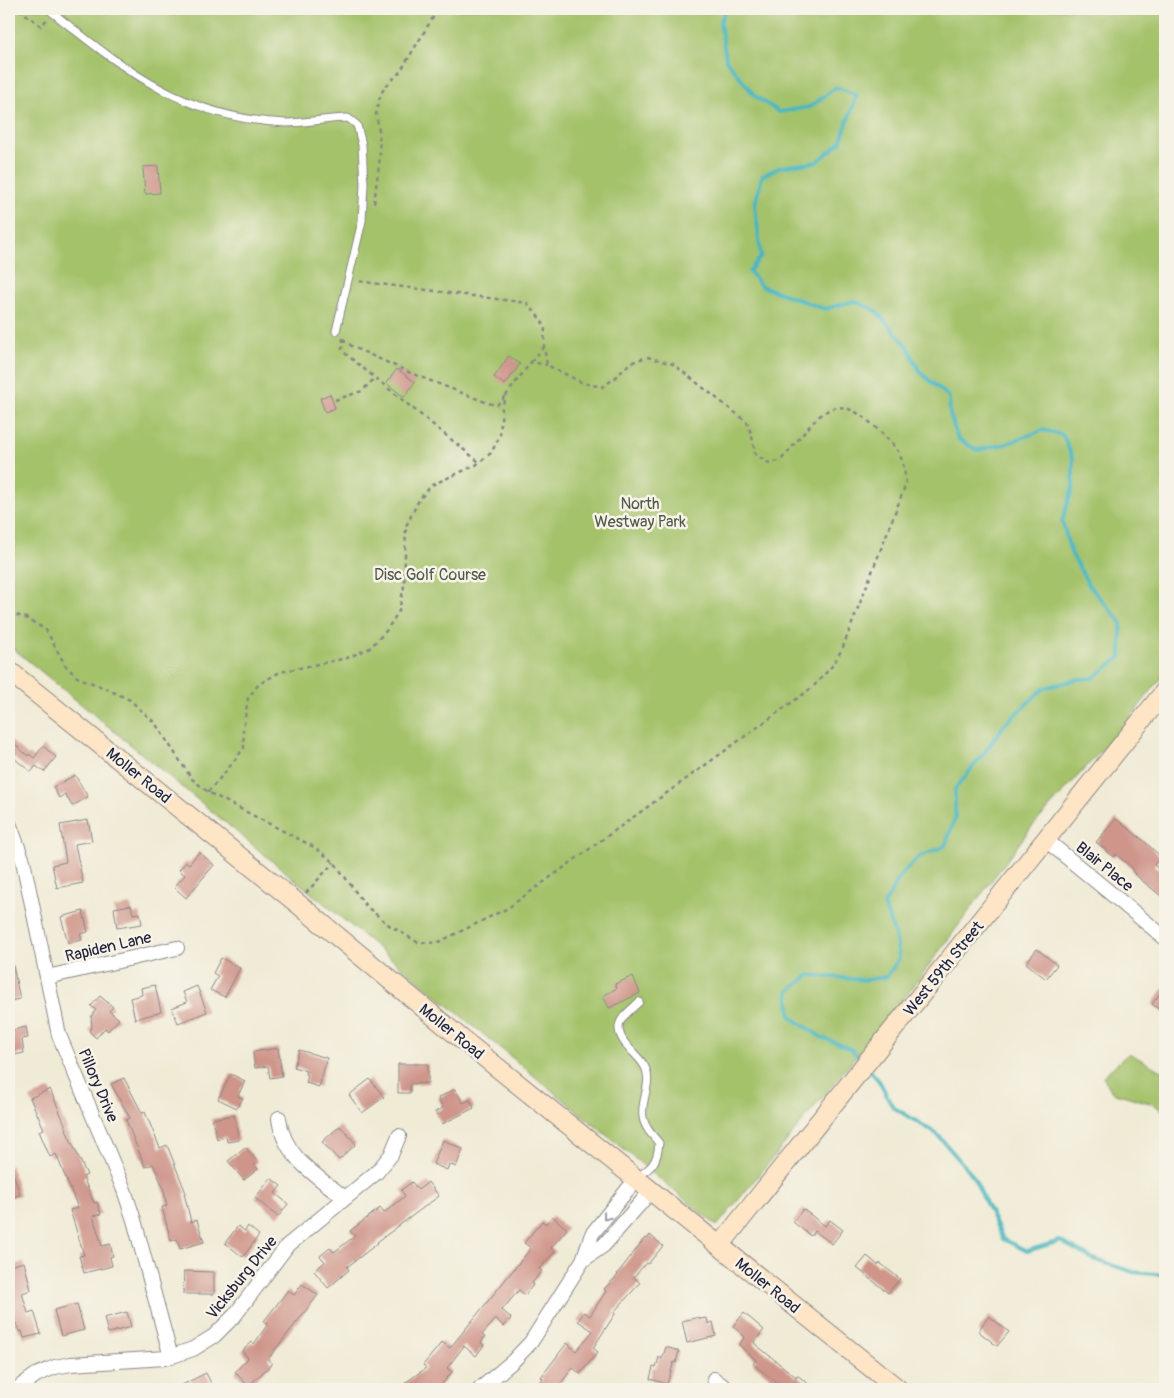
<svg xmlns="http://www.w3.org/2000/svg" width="1174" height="1398" viewBox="0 0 1174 1398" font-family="Pangolin,sans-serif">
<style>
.green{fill:#a4c26a;stroke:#637252}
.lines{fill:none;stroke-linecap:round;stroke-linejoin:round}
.stream{stroke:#47b6be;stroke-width:4}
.building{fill:#cf958a}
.lane-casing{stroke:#898688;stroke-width:9}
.street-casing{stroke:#898688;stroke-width:16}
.secondary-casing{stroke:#898688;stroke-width:21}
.path{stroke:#898688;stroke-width:2.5;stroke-dasharray:4 4;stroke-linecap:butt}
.lane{stroke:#fff;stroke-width:7}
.street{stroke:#fff;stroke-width:14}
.secondary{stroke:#fde5c5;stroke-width:19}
.oneway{stroke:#9c9ca7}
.labels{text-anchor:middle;stroke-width:5;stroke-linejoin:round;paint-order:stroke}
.park-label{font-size:16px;fill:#505a4b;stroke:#f7f3e8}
.street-label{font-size:16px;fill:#22223b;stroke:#f7f3e8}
</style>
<rect width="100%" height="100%" fill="#f7f3e8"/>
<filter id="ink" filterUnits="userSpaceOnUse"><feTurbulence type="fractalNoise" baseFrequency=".02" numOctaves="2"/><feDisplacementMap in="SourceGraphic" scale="10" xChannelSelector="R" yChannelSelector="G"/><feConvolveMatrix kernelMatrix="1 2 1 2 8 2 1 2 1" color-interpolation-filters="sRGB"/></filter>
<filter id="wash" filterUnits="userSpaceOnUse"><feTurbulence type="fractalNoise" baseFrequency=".0096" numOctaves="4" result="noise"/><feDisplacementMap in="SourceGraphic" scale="20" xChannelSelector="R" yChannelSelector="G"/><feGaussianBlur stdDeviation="1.12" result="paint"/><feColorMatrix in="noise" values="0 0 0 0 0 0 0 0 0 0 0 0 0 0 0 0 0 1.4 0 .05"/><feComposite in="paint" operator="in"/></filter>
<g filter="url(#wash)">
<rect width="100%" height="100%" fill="#f0ebd5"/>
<!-- green -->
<path class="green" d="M9 9H1162L1165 11V673L1126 723 1030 829 912 988 717 1226 9 645Z
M1129 1053 1165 1073V1112L1153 1104 1112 1092 1103 1076Z"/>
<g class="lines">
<!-- stream -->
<path class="stream" d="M726 9 720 22 726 60 755 96 779 112 810 107 836 87 857 95 840 143 817 162 780 167 762 176 755 205 761 257 749 271 761 286 825 309 854 301 875 310 907 346 920 372 949 397 950 414 958 439 977 450 1006 444 1043 430 1063 435 1073 459V487L1062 521 1071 553 1090 587 1121 622V657L1093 678 1078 679 1044 688 1005 724 982 756 955 789V818L945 846 919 857 900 876 884 905 896 938 899 959 886 977 865 980 809 975 788 992 791 1017 821 1037 851 1049 862 1061
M868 1068 879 1081 893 1107 937 1134 973 1176 1003 1239 1027 1251 1060 1241 1093 1259 1133 1272 1165 1275"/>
</g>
<g id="blocks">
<!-- building -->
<path class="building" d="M158 166 160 193 145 194 143 167Z
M509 356 520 364 505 385 494 377Z
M397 369 415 382 404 397 386 383Z
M330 394 335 408 325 412 320 398Z
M9 739 28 756 29 754 34 758 43 746 56 757 44 772 36 766 31 772 9 754Z
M75 775 88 797 72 806 65 794 59 798 53 787Z
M1116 819 1144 841 1161 857 1154 865 1165 874V899L1140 879 1132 871 1133 869 1116 854 1114 857 1096 842Z
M88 820 92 841 75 844 83 883 57 888 52 865 66 862 60 825Z
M199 852 214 865 186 898 174 887 185 875 179 870 186 862 189 864Z
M131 905 133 914 140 913 142 924 117 928 114 908Z
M83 911 88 932 80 934 82 940 68 943 61 917Z
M1037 949 1057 965 1046 979 1026 963Z
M221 958 240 968 225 997 210 990 218 976 213 973Z
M9 966H13L20 999 9 1001Z
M633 976 640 993 609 1008 603 996 617 988 615 984Z
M155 985 161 1012 135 1019 130 998 142 995 141 988Z
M197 986 207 1012 178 1023 172 1008 187 1002 183 992Z
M1165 987V1014L1152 1004Z
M100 996 113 1007 109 1011 119 1019 108 1031 105 1028 96 1038 89 1031 92 1027 91 1017 96 1010 91 1006Z
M26 1027 28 1038 22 1039 24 1053 9 1056V1031Z
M278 1048 282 1076 270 1078 268 1066 255 1068 253 1052Z
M299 1050 327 1058 319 1087 306 1083 308 1075 305 1074 306 1071 294 1067Z
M398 1064H428V1083L410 1084V1093H398Z
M231 1074 245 1081 238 1096 243 1098 237 1108 218 1099Z
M124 1078 142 1113 145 1112 160 1148 167 1145 186 1193H184L191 1222 197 1220 204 1242 180 1249 177 1239 171 1241 162 1207 167 1206 163 1187 153 1164 145 1167 126 1120 130 1118 111 1084Z
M370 1079 384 1097 362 1113 349 1095Z
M50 1089 67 1129 66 1130 87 1175 83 1177 94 1203 97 1202 101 1214 93 1216 102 1246 110 1244 113 1256 110 1257 112 1266 84 1273 79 1256 84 1255 70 1210 78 1208 56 1154 50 1157 39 1131 44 1129 30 1098Z
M455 1089 463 1103 470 1100 474 1108 442 1124 435 1112 443 1108 438 1098Z
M234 1115 239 1140 227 1142 226 1137 217 1139 212 1119Z
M340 1126 356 1144 339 1160 322 1142Z
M443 1140 463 1149 456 1167 449 1164 447 1170 433 1164Z
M245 1147 257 1161 254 1164 258 1169 244 1180 228 1161Z
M9 1166H11L20 1195 9 1198Z
M271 1178 281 1186 275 1193 288 1204 278 1217 255 1198Z
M412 1182 418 1190 428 1182 439 1196 377 1242 378 1243 347 1267 349 1270 328 1288 314 1271 325 1262 320 1256 330 1248 334 1252 355 1236 350 1231 380 1208 384 1213 405 1196 401 1190Z
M803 1209 825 1226 830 1220 843 1230 832 1244 815 1231 811 1236 793 1222Z
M552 1216 567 1229 551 1248 555 1252 539 1269 542 1271 532 1283 533 1285 525 1295 519 1290 502 1310 511 1318 504 1327 496 1319 482 1335 485 1337 481 1343 484 1345 476 1356 464 1346 447 1368 452 1372 438 1389H409L405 1383 426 1368 423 1365 442 1342 450 1348 531 1248 524 1243 542 1221 546 1224Z
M238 1226 245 1231 248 1226 259 1235 243 1257 225 1243Z
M650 1235 663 1246 648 1264 646 1263 634 1277 640 1283 614 1312 615 1314 593 1348 598 1352 580 1374 573 1368 556 1389H534L543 1379 541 1377 567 1343 576 1351 593 1331 578 1321 584 1312 590 1316 606 1291 604 1289 618 1275 617 1274 645 1238 647 1239Z
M867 1256 878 1265 880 1263 900 1279 888 1293 857 1268Z
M24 1262 31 1290 22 1293 28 1313 34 1311 41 1334 24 1338 22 1331 19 1332 17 1324 10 1326 9 1321V1266Z
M184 1271 214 1272V1294H183Z
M302 1284 318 1295 268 1359 272 1364 248 1386 235 1372 248 1358 242 1351 252 1342 254 1344 268 1324 264 1321 288 1290 294 1295Z
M77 1304 84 1330 61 1336 54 1310Z
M127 1312 131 1327 108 1333 104 1318Z
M744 1313 764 1330 754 1342 755 1344 796 1377 797 1375 815 1389H785L753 1364 756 1360 739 1345 745 1337 733 1326Z
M989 1316 1009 1332 997 1346 978 1331Z
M699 1317 700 1319 707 1318 708 1324 713 1322 716 1336 687 1343 682 1321Z
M666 1347 679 1351 676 1363 674 1362 667 1384 650 1379 653 1367 656 1368 659 1357 662 1359Z
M206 1373 214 1389H174Z"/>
</g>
</g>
<g filter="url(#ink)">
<use href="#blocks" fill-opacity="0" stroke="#898688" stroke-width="1"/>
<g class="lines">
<!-- lane casing -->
<g class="lane-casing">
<path id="lane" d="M48 9C125 70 184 119 287 123 307 123 328 118 348 118L357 125 362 145 364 184 362 221 336 331
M637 1178C653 1166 657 1163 659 1143 653 1136 644 1127 643 1117 640 1101 653 1083 645 1067 639 1055 620 1044 619 1029 618 1018 632 1009 639 1002"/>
</g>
<!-- street casing -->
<g class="street-casing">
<path id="street" d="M9 823 23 861 59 1035 124 1190 134 1220 171 1357
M1046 840 1165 938
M47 977 177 948
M279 1118C283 1157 317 1176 345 1198
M583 1260 604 1245 651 1191
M714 1379 727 1389
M17 1389 36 1375 55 1367 71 1364 166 1358 193 1349 214 1336 235 1315 287 1246 377 1172 391 1155 399 1136
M480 1389 513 1361 531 1342 583 1260 592 1234 636 1179"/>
</g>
<!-- secondary casing -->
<g class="secondary-casing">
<path id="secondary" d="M9 671 297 903 458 1036 898 1389
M720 1245 1165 691"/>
</g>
<!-- path -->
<path class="path" d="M19 9 41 26 47 19
M374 203 380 157 379 130 376 114 380 97 384 88 400 72 438 9
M343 338 342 350 347 355 479 462
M343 339 353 347 413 374 488 403 497 405 506 395
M531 362 544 347
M335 400 362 391 375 378
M9 613 26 618 46 630 65 665 77 677 107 689 130 700 155 723 192 779 208 792 314 847 334 862 366 906 389 925 417 942 437 943 508 908 813 687 833 665 843 647 906 484C903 451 897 448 874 426 834 389 821 413 793 446 789 450 785 457 780 460 777 462 772 462 769 463L755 454 752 436 747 422 673 364 647 357 630 363 615 378 602 387 583 383 547 365 544 347 545 326 535 312 527 303 357 281
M208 792 227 770 244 748 243 730 248 698 259 684 280 672 347 658 370 648 386 631 399 611 404 586 406 526 419 500 432 485 476 465 491 453 500 436 502 406 507 394 531 362 547 365
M306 893 334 862"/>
<!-- lane -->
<use href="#lane" class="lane"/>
<!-- street -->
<use href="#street" class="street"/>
<!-- secondary -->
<use href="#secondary" class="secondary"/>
</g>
<!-- one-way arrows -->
<defs><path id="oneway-chevron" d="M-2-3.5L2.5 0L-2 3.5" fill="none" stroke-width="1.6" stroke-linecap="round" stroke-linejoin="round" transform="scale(1.25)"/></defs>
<use class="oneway" href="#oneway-chevron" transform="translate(606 1217) rotate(128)"/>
</g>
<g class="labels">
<!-- park labels -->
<g class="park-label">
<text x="640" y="509">North<tspan x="640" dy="18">Westway Park</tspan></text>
<text x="430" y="580">Disc Golf Course</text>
</g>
<!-- street labels -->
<g class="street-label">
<text transform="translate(139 775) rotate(39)" y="6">Moller Road</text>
<text transform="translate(1105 866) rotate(39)" y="6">Blair Place</text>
<text transform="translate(108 946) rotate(-13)" y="6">Rapiden Lane</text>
<text transform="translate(943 968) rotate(-51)" y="6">West 59th Street</text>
<text transform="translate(452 1031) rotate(39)" y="6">Moller Road</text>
<text transform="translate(99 1085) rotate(67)" y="6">Pillory Drive</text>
<text transform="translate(241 1277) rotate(-51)" y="6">Vicksburg Drive</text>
<text transform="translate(768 1285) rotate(39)" y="6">Moller Road</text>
</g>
</g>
<!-- margin -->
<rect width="1174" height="1398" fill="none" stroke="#f7f3e8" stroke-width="30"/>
</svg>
